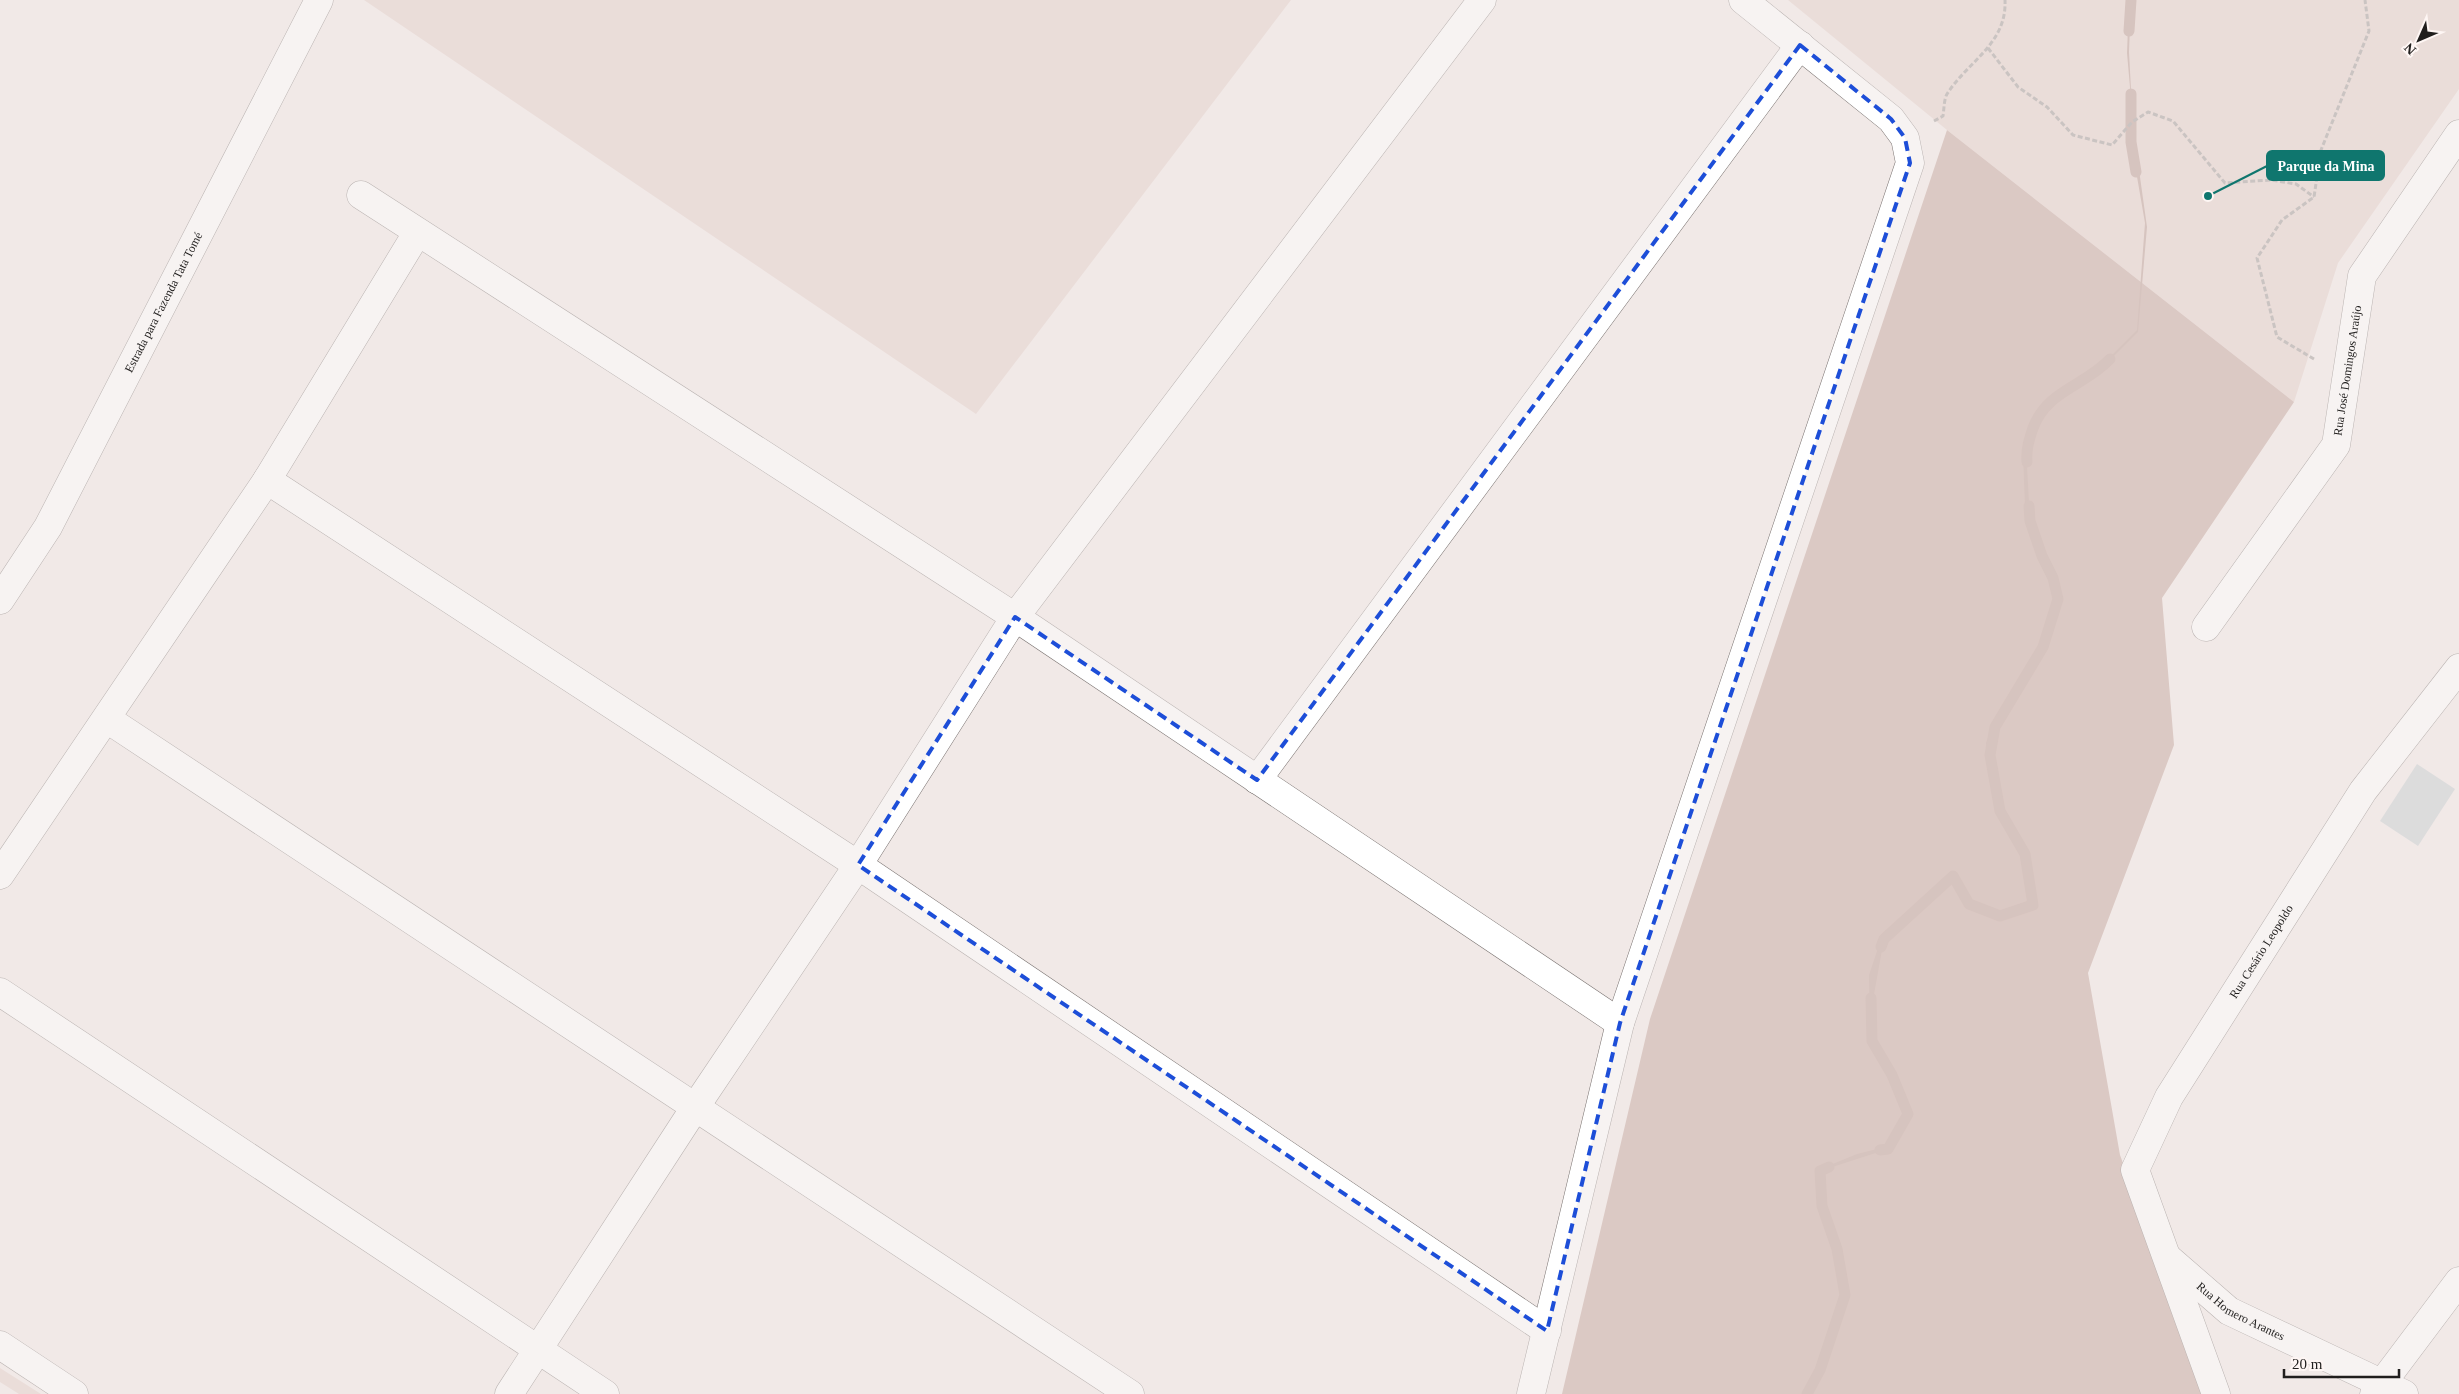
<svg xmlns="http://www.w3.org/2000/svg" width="2459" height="1394" viewBox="0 0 2459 1394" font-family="Georgia,serif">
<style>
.green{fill:#e3cec8}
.forest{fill:#c2a299}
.water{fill:#b7978e}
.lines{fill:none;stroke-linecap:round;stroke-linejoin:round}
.stream{stroke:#b7978e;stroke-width:11}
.building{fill:#c4cccf}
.street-casing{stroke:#7a7371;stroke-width:29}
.secondary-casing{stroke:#7a7371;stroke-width:29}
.path{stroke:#9c9795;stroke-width:3;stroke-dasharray:5 2.5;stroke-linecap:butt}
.street{stroke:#fff;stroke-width:28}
.secondary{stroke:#fff;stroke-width:28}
.marked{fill:none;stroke:#1d4ed8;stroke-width:4;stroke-dasharray:10 6;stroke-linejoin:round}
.labels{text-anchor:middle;stroke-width:4;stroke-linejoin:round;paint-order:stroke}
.street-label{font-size:12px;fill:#201e1d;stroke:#fef6f4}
.leader{fill:none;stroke:#0f766e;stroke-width:2}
.callout-dot{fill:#0f766e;stroke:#fef6f4;stroke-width:2}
.callout{fill:#0f766e;stroke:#0f766e;stroke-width:2}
.callout-label{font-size:14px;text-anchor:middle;font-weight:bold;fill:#fff}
</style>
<rect width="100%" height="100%" fill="#f1e9e7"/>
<!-- green -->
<path class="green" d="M364 0H1291L976 414Z
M1788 0H2459V89L2338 263 2294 402 1947 130Z
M0 1368 41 1394H19L0 1382Z"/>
<!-- forest -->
<path class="forest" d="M1947 130 2294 402 2162 598 2174 745 2088 973 2120 1155 2207 1394H1562L1650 1019Z"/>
<!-- water -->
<path class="water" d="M2129 0H2131L2129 52 2133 127 2147 227 2138 332 2102 368 2057 396 2038 414 2026 447 2030 521 2042 556 2053 578 2058 599 2043 647 1995 727 1990 755 2000 811 2025 854 2033 905 2000 916 1969 904 1952 876 1884 939 1871 1011 1872 1041 1892 1075 1908 1114 1888 1149 1820 1171 1822 1206 1837 1249 1845 1295 1820 1370 1807 1394H1804L1820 1361 1842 1292 1835 1250 1820 1206 1818 1170 1857 1154 1885 1147 1900 1125 1903 1112 1900 1101 1870 1042 1869 975 1883 933 1954 872 1971 902 1999 911 2028 901 2022 853 1997 808 1986 743 1996 720 2041 647 2055 598 2050 578 2036 551 2025 507 2023 454 2026 438 2040 409 2061 390 2101 366 2137 330 2145 223 2131 142 2132 110 2127 53Z"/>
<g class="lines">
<!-- stream -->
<path class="stream" d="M2129 31 2131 0
M2131 94V142L2136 172
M2027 462C2026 449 2029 440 2033 428 2047 390 2085 386 2110 359
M1881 947 1884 939 1953 876 1969 904 2000 916 2033 905 2025 854 2000 811 1990 755 1995 727 2043 647 2058 599 2053 578 2042 556 2030 521 2029 506
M1871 998 1872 1041 1892 1075 1908 1114 1888 1149 1880 1150
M1807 1394 1820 1370 1845 1295 1837 1249 1822 1206 1820 1171 1829 1167"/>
</g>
<!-- building -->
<path class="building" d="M2417 764 2455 789 2418 846 2380 821Z"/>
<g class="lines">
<!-- street casing -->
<g class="street-casing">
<g id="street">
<path d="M361 195 1015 617 1620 1023"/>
<path d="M267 480 858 865 1547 1331"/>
<path id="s1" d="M0 600 48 527 319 0"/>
<path id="s2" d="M2206 627 2336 445 2362 276 2459 134"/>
<path d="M107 719 1130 1394"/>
<path d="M1257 780 1800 45"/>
<path d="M0 875 267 480 417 233"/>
<path d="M0 992 605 1394"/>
<path id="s3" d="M2168 1258 2229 1311 2404 1394"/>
<path d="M0 1345 74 1394"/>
<path d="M1531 1394 1620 1023 1910 163 1905 138 1891 119 1743 0"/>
<path id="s4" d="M2216 1394 2135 1170 2169 1097 2363 791 2459 668"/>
<path d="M2374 1394 2459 1281"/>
</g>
</g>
<!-- secondary casing -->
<g class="secondary-casing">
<path id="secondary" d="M509 1394 696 1106 858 865 1015 617 1482 0"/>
</g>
<!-- path -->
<path class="path" d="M1988 48 2018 87 2047 107 2073 135 2112 145 2132 122 2148 112 2173 121 2225 183 2271 180 2296 184 2314 197
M1934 121 1943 116C1944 110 1944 99 1947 94 1968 61 2007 44 2005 0
M2314 359 2277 337 2257 258 2282 220 2314 197 2321 150 2369 31 2365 0"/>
<!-- street -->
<use href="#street" class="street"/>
<!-- secondary -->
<use href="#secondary" class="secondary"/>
</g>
<!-- marked area -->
<path d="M0 0H2459V1394H0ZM1800 45 1891 119 1905 138 1910 163 1620 1023 1547 1331 858 865 1015 617 1257 780Z" fill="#f1e9e7" fill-opacity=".55" fill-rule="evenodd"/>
<path class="marked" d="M1800 45 1891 119 1905 138 1910 163 1620 1023 1547 1331 858 865 1015 617 1257 780Z"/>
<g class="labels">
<!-- street labels -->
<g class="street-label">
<text dy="4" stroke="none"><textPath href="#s1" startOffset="340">Estrada para Fazenda Tata Tomé</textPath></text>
<text dy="4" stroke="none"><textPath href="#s2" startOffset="299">Rua José Domingos Araújo</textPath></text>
<text dy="4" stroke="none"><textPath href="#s4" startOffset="491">Rua Cesário Leopoldo</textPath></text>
<text dy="4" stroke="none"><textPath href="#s3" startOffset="91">Rua Homero Arantes</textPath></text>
</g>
</g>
<!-- callouts -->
<path class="leader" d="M2208 196L2267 166"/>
<circle class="callout-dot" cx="2208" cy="196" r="5"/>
<rect class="callout" x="2267" y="151" width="117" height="29" rx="5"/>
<g class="callout-label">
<text x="2326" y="171">Parque da Mina</text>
</g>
<!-- north arrow -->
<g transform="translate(2419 40) rotate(225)" stroke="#fef6f4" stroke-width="4" paint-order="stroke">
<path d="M0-4L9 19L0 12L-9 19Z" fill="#201e1d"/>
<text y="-8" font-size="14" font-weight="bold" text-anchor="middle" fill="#201e1d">N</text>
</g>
<!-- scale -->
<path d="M2284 1369v8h115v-8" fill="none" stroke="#201e1d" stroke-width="2.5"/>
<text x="2292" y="1369" font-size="15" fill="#201e1d" stroke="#fef6f4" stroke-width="4" paint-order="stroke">20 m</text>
</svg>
